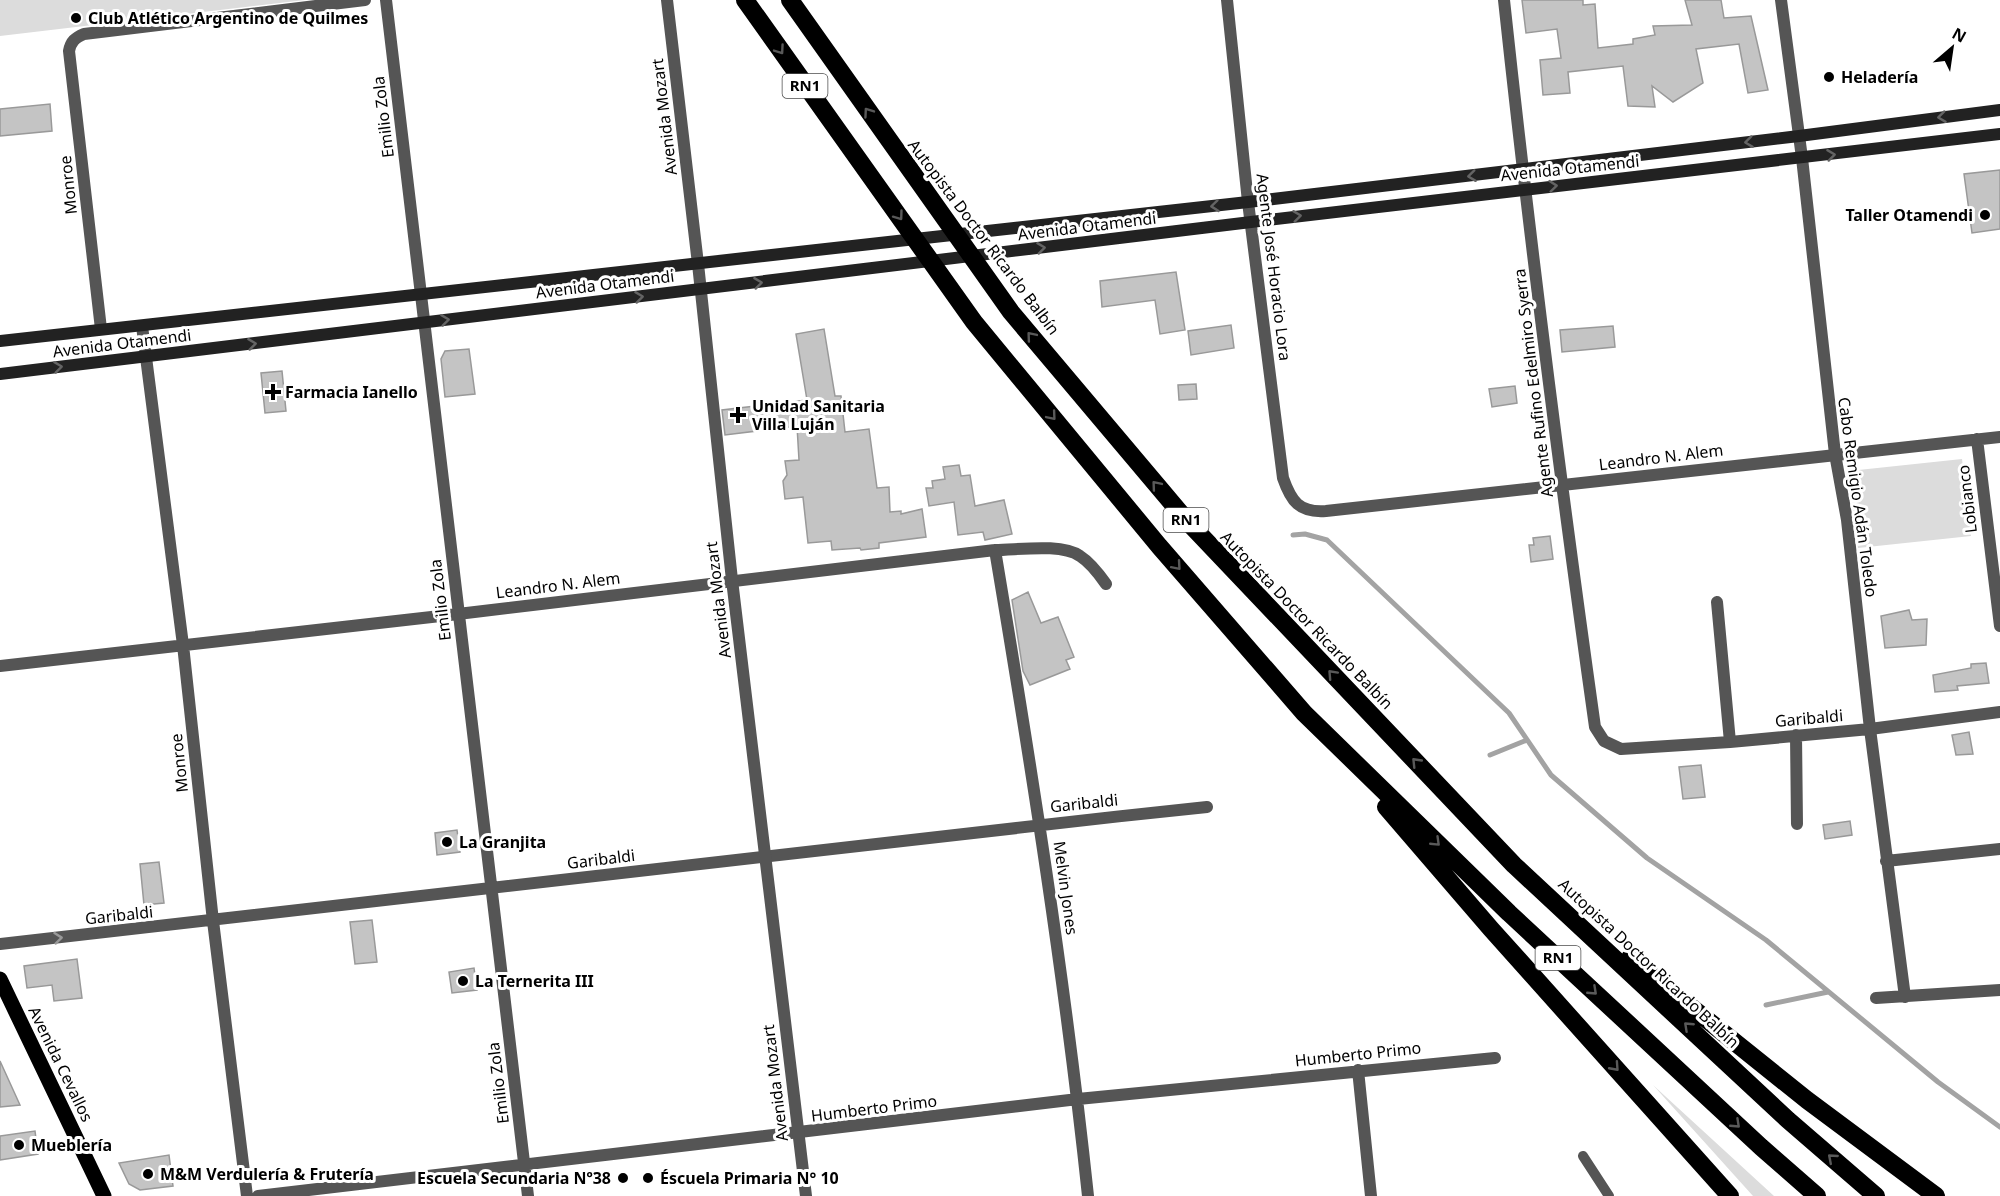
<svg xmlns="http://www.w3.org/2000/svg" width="2000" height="1196" viewBox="0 0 2000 1196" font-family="'Noto Sans',sans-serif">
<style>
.green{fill:#dcdcdc}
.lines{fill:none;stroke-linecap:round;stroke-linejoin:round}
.stream{stroke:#a3a3a3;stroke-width:5}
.building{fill:#c4c4c4;stroke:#999;stroke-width:1.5}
.service{stroke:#555;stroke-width:10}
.minor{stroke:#555;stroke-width:12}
.tertiary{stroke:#555;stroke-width:12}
.secondary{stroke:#222;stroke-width:12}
.primary{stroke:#000;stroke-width:15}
.motorway{stroke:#000;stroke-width:18}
.oneway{stroke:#595959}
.oneway2{stroke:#646464}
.oneway3{stroke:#999}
.poi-dot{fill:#000;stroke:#fff;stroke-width:2}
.labels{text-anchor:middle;stroke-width:6;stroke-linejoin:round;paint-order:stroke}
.shield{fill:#fff;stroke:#4c4c4c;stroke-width:1.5}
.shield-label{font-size:15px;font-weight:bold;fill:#000}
.poi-label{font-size:16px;font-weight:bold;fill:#000;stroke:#fff;text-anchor:start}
.street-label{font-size:16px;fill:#000;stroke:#fff}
</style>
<rect width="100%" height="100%" fill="#fff"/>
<!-- green -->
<path class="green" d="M0 0H305L0 36Z
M1962 459 1971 536 1858 548 1849 471Z
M1653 1085 1774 1196H1753Z"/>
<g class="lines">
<!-- stream -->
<path class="stream" d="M1293 535 1305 534 1327 540 1509 713 1551 775 1647 858 1766 940 1938 1082 2000 1127
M1490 755 1527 740
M1766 1005 1828 992"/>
</g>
<!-- building -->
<path class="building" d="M1522 0H1583V5L1595 4 1598 48 1633 44V39L1655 35 1653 26 1692 25 1685 0H1721L1724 18 1751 16 1768 90 1748 93 1739 44 1696 49 1703 83 1673 102 1652 86 1655 107 1628 106 1623 66 1568 72 1570 93 1543 95 1540 60 1561 58 1557 29 1526 33Z
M50 104 52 131 0 136V109Z
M2000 170V229L1972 233 1964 174Z
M1176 272 1185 330 1160 334 1155 300 1102 307 1100 281Z
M1231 325 1234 348 1191 355 1188 331Z
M1613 326 1615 347 1562 352 1560 330Z
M824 329 835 396H841L845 432 869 429 877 488 889 487 890 512 901 511V514L922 509 926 537 879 543V548L861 550 860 548 832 550 831 541 808 543 803 497 785 499 783 481 787 475 785 461 799 460 797 426 725 435 722 410 807 400 796 334Z
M469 349 475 394 445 397 441 359 445 351Z
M282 371 286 411 265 413 261 373Z
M1196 384 1197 399 1179 400 1178 385Z
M1515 386 1517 403 1492 407 1489 389Z
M959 465 961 476 970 475 975 506 1004 500 1012 534 985 540 983 532 958 535 954 502 929 506 926 488H933L932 481 945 479 943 467Z
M1550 536 1553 559 1531 562 1529 545H1534L1533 538Z
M1028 592 1041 623 1058 617 1074 657 1066 660 1070 669 1030 685 1023 671 1012 600Z
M1909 610 1912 620 1927 619 1926 645 1885 648 1881 616Z
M1986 663 1989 683 1957 686 1958 690 1935 692 1933 675 1971 668V664Z
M1969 732 1973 754 1956 755 1952 735Z
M1701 765 1705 797 1683 799 1679 767Z
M1850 821 1852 835 1825 839 1823 825Z
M457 830 460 852 437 855 435 833Z
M159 862 164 903 144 905 140 864Z
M372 920 377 962 355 964 350 922Z
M77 959 82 998 54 1001 52 985 27 988 24 966Z
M474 968 477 990 452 993 449 972Z
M0 1061 20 1105 0 1107Z
M35 1131 38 1154 0 1160V1136Z
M169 1155 173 1186 140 1190 129 1184 119 1163Z"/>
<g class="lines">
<!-- service -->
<path class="service" d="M1583 1156 1609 1196"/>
<!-- minor -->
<path class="minor" d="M386 0 528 1196
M667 0 698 264
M1227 0 1248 202 1283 478C1291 501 1299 513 1326 511L2000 437
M1504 0C1530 243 1561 485 1595 727L1604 741 1621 749 1730 742 1870 729 2000 712
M1781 0 1802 158 1835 454 1847 520 1870 729 1905 997
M142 326 183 645 213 921 247 1196
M101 329 69 51C71 41 75 38 84 34L365 0
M1977 439 2000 626
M995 550C1031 765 1065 979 1088 1196
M1717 602 1730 742
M0 666 458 614 995 550C1018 550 1061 543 1080 556 1091 563 1099 574 1106 584
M1796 735 1797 824
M1886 861 2000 849
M0 944C402 901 804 849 1207 807
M1876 998 2000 990
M1358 1070 1371 1196
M258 1196 1078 1099 1495 1058"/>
<!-- tertiary -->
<path class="tertiary" d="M698 264 732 580 806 1196"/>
<!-- secondary -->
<path class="secondary" d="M0 341 1248 202 1799 136 2000 110
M0 374 1251 222 2000 134"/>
<!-- primary -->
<path class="primary" d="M0 979 104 1196"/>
<!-- motorway -->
<path class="motorway" d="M745 0 974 322 1159 546 1304 713 1509 913 1761 1147 1817 1196
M790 0 1011 312 1188 522 1514 865 1788 1120 1876 1196
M1386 807 1491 929 1730 1196
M1630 958 1807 1100 1936 1196"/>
</g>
<!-- one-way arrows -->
<defs><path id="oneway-chevron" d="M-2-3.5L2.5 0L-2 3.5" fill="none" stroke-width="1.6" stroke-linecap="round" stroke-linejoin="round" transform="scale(1.5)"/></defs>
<g class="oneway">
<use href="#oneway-chevron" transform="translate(780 50) rotate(55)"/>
<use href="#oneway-chevron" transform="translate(868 112) rotate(-125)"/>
<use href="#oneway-chevron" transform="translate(899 216) rotate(54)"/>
<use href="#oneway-chevron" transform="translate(1031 336) rotate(-130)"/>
<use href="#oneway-chevron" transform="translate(1052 416) rotate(50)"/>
<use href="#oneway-chevron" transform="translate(1156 485) rotate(-130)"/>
<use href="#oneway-chevron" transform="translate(1177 566) rotate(49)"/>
<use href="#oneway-chevron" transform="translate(1332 674) rotate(-133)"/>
<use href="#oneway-chevron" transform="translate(1416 762) rotate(-134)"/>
<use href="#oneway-chevron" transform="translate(1436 842) rotate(44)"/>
<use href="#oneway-chevron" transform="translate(1593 991) rotate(43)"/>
<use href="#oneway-chevron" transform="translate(1688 1026) rotate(-137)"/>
<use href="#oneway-chevron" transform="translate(1615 1067) rotate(48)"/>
<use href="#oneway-chevron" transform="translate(1736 1124) rotate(43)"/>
<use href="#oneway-chevron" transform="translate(1832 1158) rotate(-139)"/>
</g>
<g class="oneway2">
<use href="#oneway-chevron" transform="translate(1942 117) rotate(173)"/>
<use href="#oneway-chevron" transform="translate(1749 142) rotate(173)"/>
<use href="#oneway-chevron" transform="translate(1831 155) rotate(-7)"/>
<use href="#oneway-chevron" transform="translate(1472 176) rotate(173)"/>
<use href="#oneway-chevron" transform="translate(1553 186) rotate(-6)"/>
<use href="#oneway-chevron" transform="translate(1215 206) rotate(174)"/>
<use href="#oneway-chevron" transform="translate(1297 216) rotate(-7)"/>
<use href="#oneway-chevron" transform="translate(1041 248) rotate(-7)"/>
<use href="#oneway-chevron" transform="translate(758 283) rotate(-7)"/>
<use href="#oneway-chevron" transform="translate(639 297) rotate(-7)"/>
<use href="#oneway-chevron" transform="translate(445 320) rotate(-7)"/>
<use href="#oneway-chevron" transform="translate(252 344) rotate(-7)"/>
<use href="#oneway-chevron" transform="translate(58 367) rotate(-7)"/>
</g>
<use class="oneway3" href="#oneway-chevron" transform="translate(58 938) rotate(-6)"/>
<!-- markers -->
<g class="poi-dot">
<circle cx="76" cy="18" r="6"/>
<circle cx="1829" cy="77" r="6"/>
<circle cx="1985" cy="215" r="6"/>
<path d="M270 383h6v6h6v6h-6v6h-6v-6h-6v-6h6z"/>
<path d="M735 406h6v6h6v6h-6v6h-6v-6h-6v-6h6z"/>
<circle cx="447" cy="842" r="6"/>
<circle cx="463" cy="981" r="6"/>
<circle cx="19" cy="1145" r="6"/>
<circle cx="148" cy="1174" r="6"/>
<circle cx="623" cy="1178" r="6"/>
<circle cx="648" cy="1178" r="6"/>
</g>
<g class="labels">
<!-- shield labels -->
<g class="shield">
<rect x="782.5" y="74" width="45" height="24" rx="4.5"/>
<rect x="1163.5" y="508" width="45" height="24" rx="4.5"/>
<rect x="1535.5" y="946" width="45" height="24" rx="4.5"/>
</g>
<g class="shield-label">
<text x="805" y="91">RN1</text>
<text x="1186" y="525">RN1</text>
<text x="1558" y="963">RN1</text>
</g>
<!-- poi labels -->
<g class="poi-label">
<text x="88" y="24">Club Atlético Argentino de Quilmes</text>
<text x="1841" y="83">Heladería</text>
<text x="1973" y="221" text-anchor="end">Taller Otamendi</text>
<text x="285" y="398">Farmacia Ianello</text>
<text x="752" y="412">Unidad Sanitaria<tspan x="752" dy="18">Villa Luján</tspan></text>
<text x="459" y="848">La Granjita</text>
<text x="475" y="987">La Ternerita III</text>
<text x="31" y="1151">Mueblería</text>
<text x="160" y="1180">M&amp;M Verdulería &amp; Frutería</text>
<text x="611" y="1184" text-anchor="end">Escuela Secundaria Nº38</text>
<text x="660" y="1184">Éscuela Primaria N° 10</text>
</g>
<!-- street labels -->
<g class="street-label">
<text transform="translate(383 117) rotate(-97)" y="6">Emilio Zola</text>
<text transform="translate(664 117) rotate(-97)" y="6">Avenida Mozart</text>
<text transform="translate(1570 168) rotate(-6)" y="6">Avenida Otamendi</text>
<text transform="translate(68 185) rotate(-96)" y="6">Monroe</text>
<text transform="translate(1087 226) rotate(-7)" y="6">Avenida Otamendi</text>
<text transform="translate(984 237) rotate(53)" y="6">Autopista Doctor Ricardo Balbín</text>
<text transform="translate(1274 267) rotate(83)" y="6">Agente José Horacio Lora</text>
<text transform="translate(605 284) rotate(-7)" y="6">Avenida Otamendi</text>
<text transform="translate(122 343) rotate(-7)" y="6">Avenida Otamendi</text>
<text transform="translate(1533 383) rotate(-97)" y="6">Agente Rufino Edelmiro Syerra</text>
<text transform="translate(1661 457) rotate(-7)" y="6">Leandro N. Alem</text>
<text transform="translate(1858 497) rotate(82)" y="6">Cabo Remigio Adán Toledo</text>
<text transform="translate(1967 499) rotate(-97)" y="6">Lobianco</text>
<text transform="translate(558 585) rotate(-7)" y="6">Leandro N. Alem</text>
<text transform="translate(440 600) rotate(-97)" y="6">Emilio Zola</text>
<text transform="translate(718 600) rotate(-97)" y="6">Avenida Mozart</text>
<text transform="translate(1307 620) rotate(46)" y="6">Autopista Doctor Ricardo Balbín</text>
<text transform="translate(1809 718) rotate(-5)" y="6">Garibaldi</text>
<text transform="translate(179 763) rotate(-96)" y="6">Monroe</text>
<text transform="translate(1084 803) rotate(-6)" y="6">Garibaldi</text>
<text transform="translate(601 859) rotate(-7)" y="6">Garibaldi</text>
<text transform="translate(1066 888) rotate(82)" y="6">Melvin Jones</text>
<text transform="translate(119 915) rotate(-6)" y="6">Garibaldi</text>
<text transform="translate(1649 963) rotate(43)" y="6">Autopista Doctor Ricardo Balbín</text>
<text transform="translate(1358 1054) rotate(-6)" y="6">Humberto Primo</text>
<text transform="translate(61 1064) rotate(64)" y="6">Avenida Cevallos</text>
<text transform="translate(498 1083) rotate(-97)" y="6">Emilio Zola</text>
<text transform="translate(775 1083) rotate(-97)" y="6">Avenida Mozart</text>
<text transform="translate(874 1108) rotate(-7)" y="6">Humberto Primo</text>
</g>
</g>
<!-- north arrow -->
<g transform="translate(1952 48) rotate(29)" stroke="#ffffff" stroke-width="4.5" paint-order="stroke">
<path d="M0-4.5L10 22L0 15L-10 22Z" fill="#000000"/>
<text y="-9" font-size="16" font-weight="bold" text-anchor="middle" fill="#000000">N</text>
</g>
</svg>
